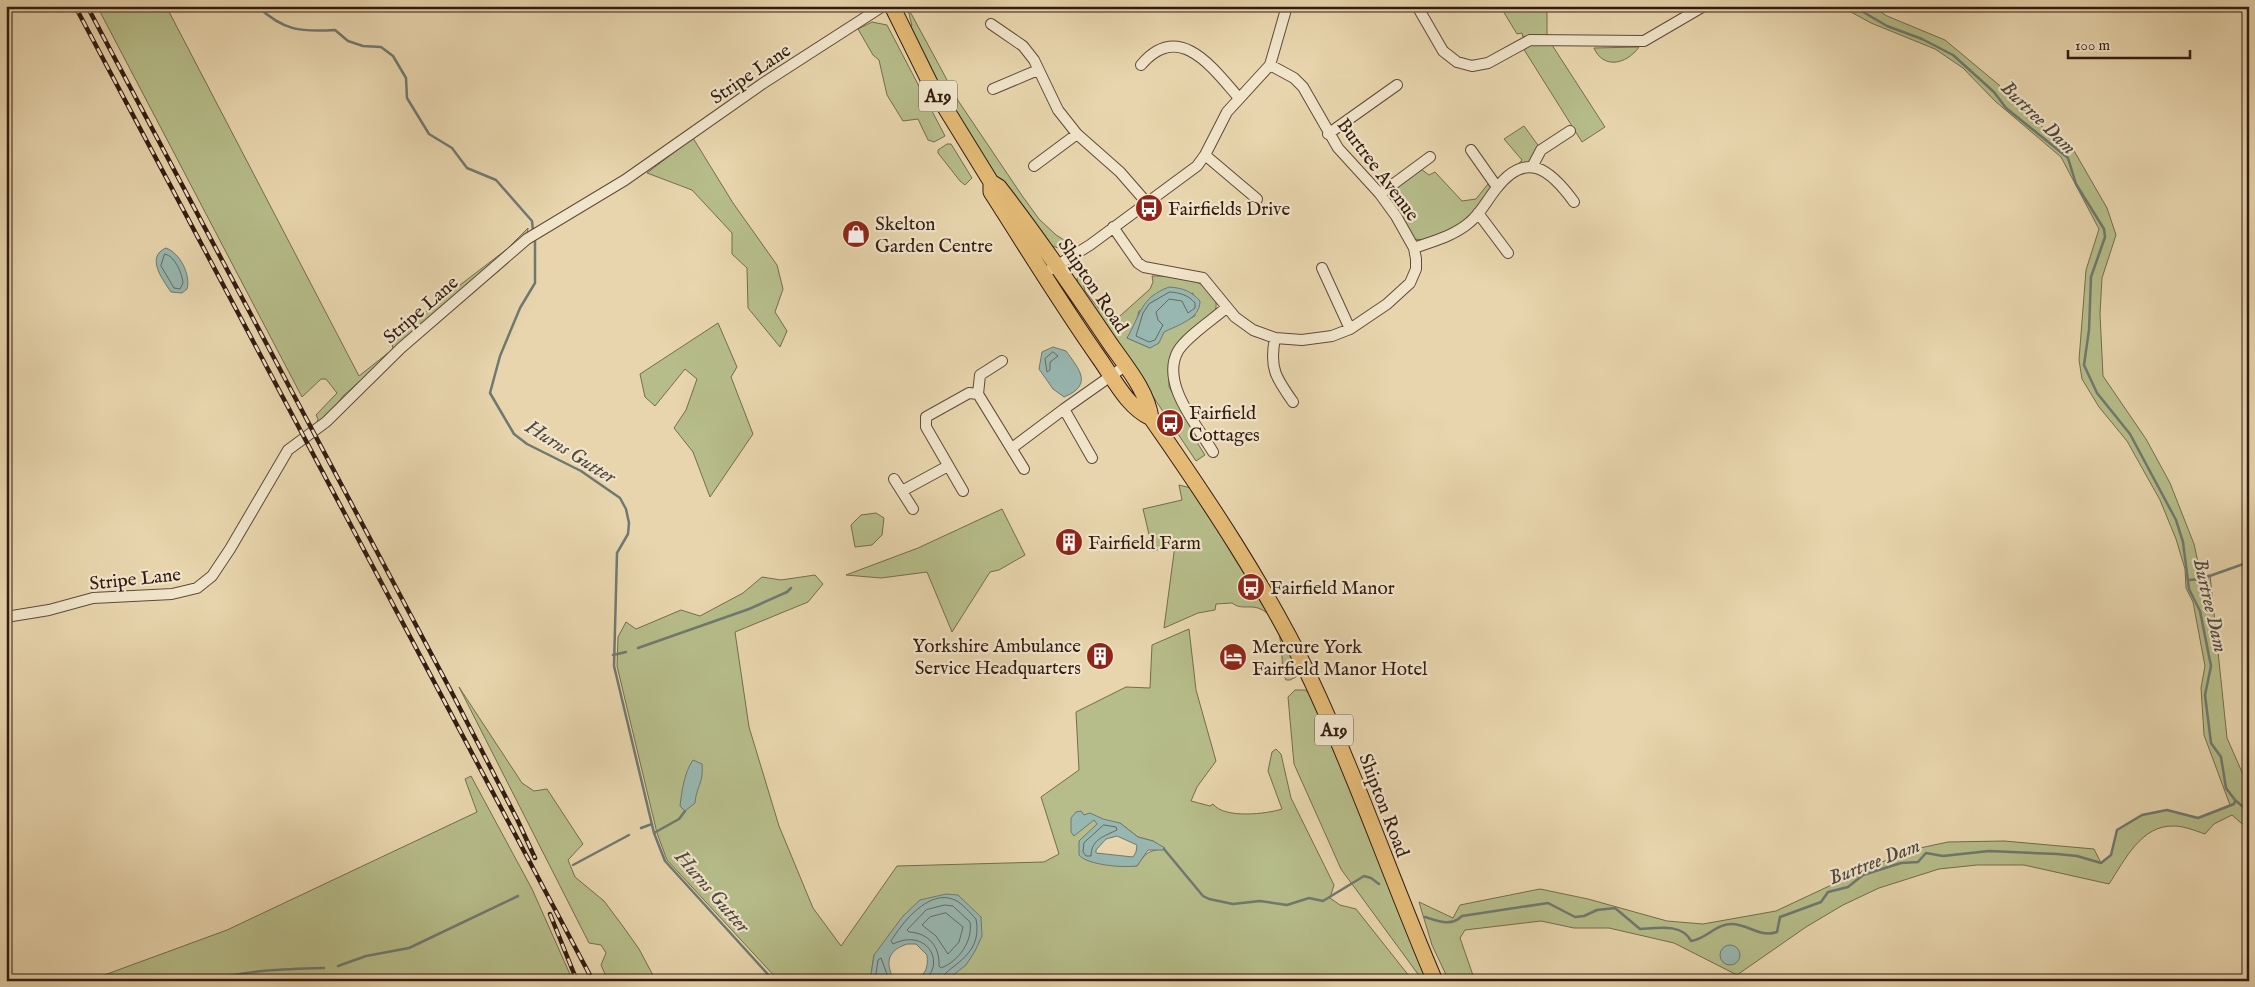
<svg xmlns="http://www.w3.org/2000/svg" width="2255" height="987" viewBox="0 0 2255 987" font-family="'IM FELL English',serif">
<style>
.green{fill:#b6bd8a;stroke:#746c4e;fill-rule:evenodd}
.water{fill:#98b7b1;stroke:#6f7971;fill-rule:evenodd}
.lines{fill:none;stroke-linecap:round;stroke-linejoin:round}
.shore{stroke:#656961;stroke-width:1}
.stream{stroke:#6f7971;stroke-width:2.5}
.minor-casing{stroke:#604a38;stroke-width:12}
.highway-casing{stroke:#321b11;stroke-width:17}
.minor{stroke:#f0e4ca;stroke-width:10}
.highway{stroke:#e4ba76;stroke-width:15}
.rail-casing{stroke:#321b11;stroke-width:4.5}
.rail{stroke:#f0e4ca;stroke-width:2.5;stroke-dasharray:8;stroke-linecap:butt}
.labels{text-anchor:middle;stroke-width:4.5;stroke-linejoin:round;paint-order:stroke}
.shield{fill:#f0e4ca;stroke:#6b5748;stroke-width:1}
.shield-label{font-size:18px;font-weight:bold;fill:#321b11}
.street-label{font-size:19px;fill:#321b11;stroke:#f0e4ca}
.poi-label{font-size:19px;fill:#321b11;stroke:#f0e4ca;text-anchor:start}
.water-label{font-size:20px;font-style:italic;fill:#514a41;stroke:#f0e4ca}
</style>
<rect width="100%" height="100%" fill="#e8d5ad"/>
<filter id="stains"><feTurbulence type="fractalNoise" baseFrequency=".004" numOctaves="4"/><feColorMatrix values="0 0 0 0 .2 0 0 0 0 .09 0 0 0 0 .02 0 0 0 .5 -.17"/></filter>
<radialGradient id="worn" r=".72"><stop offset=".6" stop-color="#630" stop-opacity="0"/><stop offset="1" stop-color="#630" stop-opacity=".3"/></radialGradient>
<!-- green -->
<path class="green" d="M97 6H166L359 376 393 349 392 343 430 308 507 249 528 228 527 237 343 396 328 416 316 426 318 419 316 415 337 393 326 379H321L302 397Z
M907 6 959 102 1023 197 1039 219 1056 235 1077 248C1065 250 1054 249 1045 241 1029 229 1019 209 1008 193 970 140 935 85 909 26H912Z
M1500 6H1547V37H1523L1522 33 1517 34Z
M1840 6H1871L1887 16 1945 40 1999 85 2037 123 2073 149 2107 208 2116 235 2102 278 2100 314 2103 376 2146 439 2170 483 2194 544 2201 576 2210 575 2227 738 2249 788V830L2232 815 2214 824 2205 834C2196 831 2184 826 2174 826 2141 825 2125 860 2109 884L2024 865H1977L1939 869 1879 888 1843 905 1806 927 1737 975 1674 943 1609 928H1574L1541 921 1465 930 1460 938 1475 981H1449L1432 945 1419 902 1453 918 1460 905 1540 889 1588 899 1667 921 1703 924 1776 911 1874 865 1920 848 1948 842 2004 841 2094 849 2101 863 2111 855 2117 830 2142 815 2167 810 2198 818 2230 805 2204 735 2201 688 2205 666 2193 602 2186 588 2185 569 2176 539 2160 500 2127 441 2099 407 2082 379 2079 360 2086 270 2099 229 2061 157 1995 101 1963 68 1935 49 1871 23Z
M872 22 887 25 945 136 934 142 928 140 918 119 903 121 887 95 879 60 873 55 858 29Z
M1529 45H1552L1605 127 1582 142 1523 48Z
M1639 47C1626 65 1603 69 1594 48Z
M1524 126 1540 148 1526 165 1516 167 1522 160 1504 139Z
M693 138 733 203 777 265 783 289 775 312 787 331 780 347 748 308 747 268 732 254V233L692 190 647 173Z
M947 144H951L972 178 965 185 960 181 938 153V150Z
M1421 169 1429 175 1435 172 1462 201 1476 199 1488 184 1491 188C1485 196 1479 206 1472 214 1462 225 1430 243 1415 239L1392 200 1393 191Z
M1081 274 1085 291 1111 324 1150 289 1153 282 1152 276C1174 276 1200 276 1213 296 1217 302 1217 307 1214 314L1169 366V387L1199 438 1198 444 1205 455 1196 461 1078 284 1077 278ZM1193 293 1195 316 1163 332 1150 348 1127 338 1136 323 1139 311Z
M718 323 737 367 731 377 753 434 710 497 693 452 674 428 686 410 697 379 685 369 655 406 645 397 640 374Z
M1179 485 1191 488 1242 566 1280 633 1297 663 1296 677 1290 680H1286L1283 674C1281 652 1284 617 1258 608 1248 605 1241 610 1232 603L1216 604 1215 610 1198 613 1164 628 1175 545 1153 551 1143 509 1182 500Z
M1002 509 1025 555 999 570 990 572 952 632 927 572 881 578 846 575 918 548Z
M876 513 884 518 882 535 872 545 855 547 851 525 861 515Z
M815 575 823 584 808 602 735 632 749 727 779 826 813 908 841 946 897 866 1044 862 1059 854 1041 797 1079 770 1076 712 1126 687 1150 688 1152 645 1189 629 1196 690 1216 761 1197 787 1191 801 1210 806 1213 804C1224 819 1267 814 1282 809L1268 771 1272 752 1276 749 1281 754 1291 798 1334 885 1330 898 1340 905 1356 909 1413 981H943L952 976 981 917 874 955 870 981H779L667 860 657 833 617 666 618 637 626 622 636 629 681 610 700 616 743 593 762 577 781 580ZM1120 823 1138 837 1153 841 1163 849C1149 850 1144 854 1137 866 1102 866 1103 865 1079 841Z
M459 687 522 783 534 791 547 789 583 844 568 860 575 877 604 901 622 925 639 949 656 981H608L601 965 606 953 601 945 589 943Z
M1295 690H1305L1312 695 1430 981H1423L1341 869 1294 764 1288 697Z
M471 776 532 889 573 981H88L227 930 477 812 465 779Z"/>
<!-- water -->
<path class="water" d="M166 248C180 253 191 275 187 289L182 293 171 292C163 280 145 257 166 248Z
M1169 287C1183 288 1191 291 1200 301 1200 319 1178 325 1164 332L1159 343 1150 348 1127 338C1141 314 1140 298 1169 287Z
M1053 347 1066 351C1080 370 1093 385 1064 397L1053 389 1039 369 1042 352Z
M693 760 702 764C704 783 696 787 695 803L685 811 680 806C682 790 684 773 693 760Z
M1081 811 1084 815 1090 813 1103 819 1120 823 1138 837 1153 841 1165 848 1163 850H1148L1137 866C1123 868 1087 865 1079 855V841L1097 824 1094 820 1074 836 1071 832V818L1076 812ZM1117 836 1137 845 1136 852 1133 857 1096 853V850L1106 839Z
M946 894 958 895 981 917 982 936 975 951 966 965 952 976 943 981H870L874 955 903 916 920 900ZM907 944H916L927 955C930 981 913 980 892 976 885 959 890 950 907 944Z
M1720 955a10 10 0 1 1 20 0a10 10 0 1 1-20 0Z"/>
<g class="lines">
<!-- shore -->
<path class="shore" d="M165 254C175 256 182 273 183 283L180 289 174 288 161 266Z
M1170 292C1181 293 1188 295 1195 303V308L1188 313 1182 301 1169 299 1156 312 1158 320 1163 325 1155 340 1149 342 1136 336 1143 313 1149 304Z
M1053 352 1058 356 1050 362V370L1047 372 1045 359Z
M1104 825 1116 827 1117 830C1105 836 1091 839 1091 856H1086L1083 852 1084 843Z
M945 905 953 906 970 922C973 941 959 961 941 968L939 966C940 947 929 933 909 932L907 930 926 910Z
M946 913 963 927 959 942 948 954 936 936 922 925 930 917Z
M875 981 878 960 881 958 888 977 892 981
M923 981C947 965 928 927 893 944L891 941C902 923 929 888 955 900 963 904 970 913 976 919 984 959 943 966 941 981"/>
<!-- stream -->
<path class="stream" d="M257 6C284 31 300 32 335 30L348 41 363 46 381 47 393 56 406 78 407 98 429 134 452 148 467 168 496 180 532 221 533 231
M535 239V283L520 308 500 356 490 393 514 434 527 444 581 471 620 498 626 509 629 523 628 534 617 553 614 666 654 833 665 861 774 981
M2204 578 2249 562
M2189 580 2200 579
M638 648 749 609 787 592 791 588
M613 655 626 652
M2235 800 2249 812
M641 828 652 824
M654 833 679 819 685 811
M1164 849 1203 896 1209 899 1233 904 1260 901 1287 905 1309 898 1323 901 1364 876 1371 878 1379 884
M573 865 629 835
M1425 917C1438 921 1451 927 1462 916L1548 903 1575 917 1584 916 1597 910 1615 908 1640 929C1657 928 1682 923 1691 941 1706 939 1716 924 1731 924 1749 924 1759 938 1777 932L1780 917 1821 902 1828 892 1848 887 1863 875 1901 863 1918 862 1926 853 1943 856 1989 851 2057 854 2077 856 2101 863 2111 855 2117 830 2142 815 2167 810 2198 818 2234 804 2235 800 2226 788 2221 757 2211 743 2205 695 2211 666 2200 611 2189 589 2183 542 2176 520 2130 434 2097 393 2084 365 2089 330 2091 277 2105 237 2104 229 2076 184 2068 158 2006 108 1994 92 1953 55 1922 39 1887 26 1853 6
M338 966 366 956 409 948 518 896
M208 981C246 970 284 969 324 968"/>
<!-- minor casing -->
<g class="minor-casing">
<path id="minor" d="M1417 6 1443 51 1457 62 1472 66 1488 63 1530 40 1644 41 1704 6
M991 24 1023 46 1034 60 1058 110 1077 134 1120 172 1147 203
M1141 65C1179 20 1213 68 1239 98
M993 89 1038 70
M1328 134 1397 85
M1471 150 1497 187
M1205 155 1257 199
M1034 166 1077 134
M1532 167 1541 150 1570 131
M1380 194 1430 157
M1478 213 1508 253
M1113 227 1138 263 1144 267 1203 278 1235 317 1253 330 1275 338 1302 340 1332 336 1350 329 1387 304 1410 283 1416 269V259L1414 248 1396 216 1380 194 1338 148 1303 87 1294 78 1270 65
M1414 248C1433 241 1454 236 1470 222 1481 213 1487 200 1496 189 1526 149 1551 170 1574 202
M1322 268 1350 329
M1043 274 1090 245 1197 166 1205 155 1227 112 1270 65 1287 6
M1275 338C1269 368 1276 378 1293 402
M978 394 1024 469
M978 394 980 375 1002 361
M1064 409 1092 458
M1012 448 1064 409 1125 366
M1213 452C1197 425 1160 383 1178 351 1187 336 1214 319 1227 307
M894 479 913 509
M902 491 948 466
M963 491 926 427V417L969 393 978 394
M6 617 49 610 93 598 172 594 197 588 212 576 230 549 288 450 326 422 401 348 527 239 625 180 762 84 883 6"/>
</g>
<!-- highway casing -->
<g class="highway-casing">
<path id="highway" d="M892 6 930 83 991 182V192C1027 248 1061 304 1099 358 1114 379 1127 407 1151 418
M991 182 999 187C1037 236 1072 287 1107 339 1123 363 1147 389 1151 418 1209 501 1267 588 1311 680 1357 778 1392 881 1435 981"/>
</g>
<!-- minor -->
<use href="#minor" class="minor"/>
<!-- highway -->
<use href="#highway" class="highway"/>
<!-- rail casing -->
<g class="rail-casing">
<path id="rail" d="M75 6 593 981
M87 6 451 691 517 819 535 858
M550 914 577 981"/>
</g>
<!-- rail -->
<use href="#rail" class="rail"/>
</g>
<!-- icons -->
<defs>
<g id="bus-disc" transform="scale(1.4375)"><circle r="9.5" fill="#8f2418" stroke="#f0e4ca"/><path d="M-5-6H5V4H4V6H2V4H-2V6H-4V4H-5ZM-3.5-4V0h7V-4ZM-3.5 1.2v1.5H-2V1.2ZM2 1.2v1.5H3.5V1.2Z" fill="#fff"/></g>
<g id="shop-disc" transform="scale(1.4375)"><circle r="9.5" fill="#8f2418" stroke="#f0e4ca"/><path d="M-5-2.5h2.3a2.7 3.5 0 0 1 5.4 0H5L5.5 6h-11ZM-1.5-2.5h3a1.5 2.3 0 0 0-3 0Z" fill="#fff"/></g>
<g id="building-disc" transform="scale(1.4375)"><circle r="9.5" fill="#8f2418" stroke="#f0e4ca"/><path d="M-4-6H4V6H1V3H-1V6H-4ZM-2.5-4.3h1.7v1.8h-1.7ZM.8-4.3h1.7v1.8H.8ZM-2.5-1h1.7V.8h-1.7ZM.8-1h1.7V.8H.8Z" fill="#fff"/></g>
<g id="hotel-disc" transform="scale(1.4375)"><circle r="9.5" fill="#8f2418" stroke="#f0e4ca"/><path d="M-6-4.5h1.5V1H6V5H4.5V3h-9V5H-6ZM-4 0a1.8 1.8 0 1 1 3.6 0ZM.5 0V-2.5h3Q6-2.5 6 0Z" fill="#fff"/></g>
</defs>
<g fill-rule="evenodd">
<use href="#bus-disc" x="1149" y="208"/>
<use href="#shop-disc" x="856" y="234"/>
<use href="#bus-disc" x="1170" y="423"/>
<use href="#building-disc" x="1069" y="542"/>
<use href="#bus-disc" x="1251" y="587"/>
<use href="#building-disc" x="1100" y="656"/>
<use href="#hotel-disc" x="1233" y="657"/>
</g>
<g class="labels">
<!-- shield labels -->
<g class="shield">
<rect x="919" y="80.5" width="38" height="31" rx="4"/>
<rect x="1315" y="714.5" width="38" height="31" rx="4"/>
</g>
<g class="shield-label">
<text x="938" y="102">A19</text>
<text x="1334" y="736">A19</text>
</g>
<!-- street labels -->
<g class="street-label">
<text transform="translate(750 73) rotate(-34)" y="7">Stripe Lane</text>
<text transform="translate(1379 169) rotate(53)" y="7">Burtree Avenue</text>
<text transform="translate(1094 285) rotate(56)" y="7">Shipton Road</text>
<text transform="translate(420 309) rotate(-41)" y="7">Stripe Lane</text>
<text transform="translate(135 578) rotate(-6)" y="7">Stripe Lane</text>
<text transform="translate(1385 805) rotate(69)" y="7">Shipton Road</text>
</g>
<!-- poi labels -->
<g class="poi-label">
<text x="1168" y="215">Fairfields Drive</text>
<text x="875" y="230">Skelton<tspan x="875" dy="22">Garden Centre</tspan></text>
<text x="1189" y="419">Fairfield<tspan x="1189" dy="22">Cottages</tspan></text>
<text x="1088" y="549">Fairfield Farm</text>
<text x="1270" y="594">Fairfield Manor</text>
<text x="1081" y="652" text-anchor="end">Yorkshire Ambulance<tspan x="1081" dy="22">Service Headquarters</tspan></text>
<text x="1252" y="653">Mercure York<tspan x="1252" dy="22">Fairfield Manor Hotel</tspan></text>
</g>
<!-- water labels -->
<g class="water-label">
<text transform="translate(2039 117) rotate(44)" y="7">Burtree Dam</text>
<text transform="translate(571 451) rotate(32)" y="7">Hurns Gutter</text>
<text transform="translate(2211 605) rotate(77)" y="7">Burtree Dam</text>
<text transform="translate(1874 861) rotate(-21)" y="7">Burtree Dam</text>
<text transform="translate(713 891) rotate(49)" y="7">Hurns Gutter</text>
</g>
</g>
<!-- margin -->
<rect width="2255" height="987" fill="none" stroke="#e8d5ad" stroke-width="25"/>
<rect x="8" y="8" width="2240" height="972" fill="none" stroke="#321b11" stroke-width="2.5"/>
<rect x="12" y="12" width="2230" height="962" fill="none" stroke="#321b11"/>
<!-- scale -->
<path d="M2068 50v8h122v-8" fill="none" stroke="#321b11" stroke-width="2.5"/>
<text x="2075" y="50" font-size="15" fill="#321b11" stroke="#f0e4ca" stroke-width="4" paint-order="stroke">100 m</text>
<rect width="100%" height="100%" filter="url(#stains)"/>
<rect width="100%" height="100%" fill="url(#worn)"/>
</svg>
